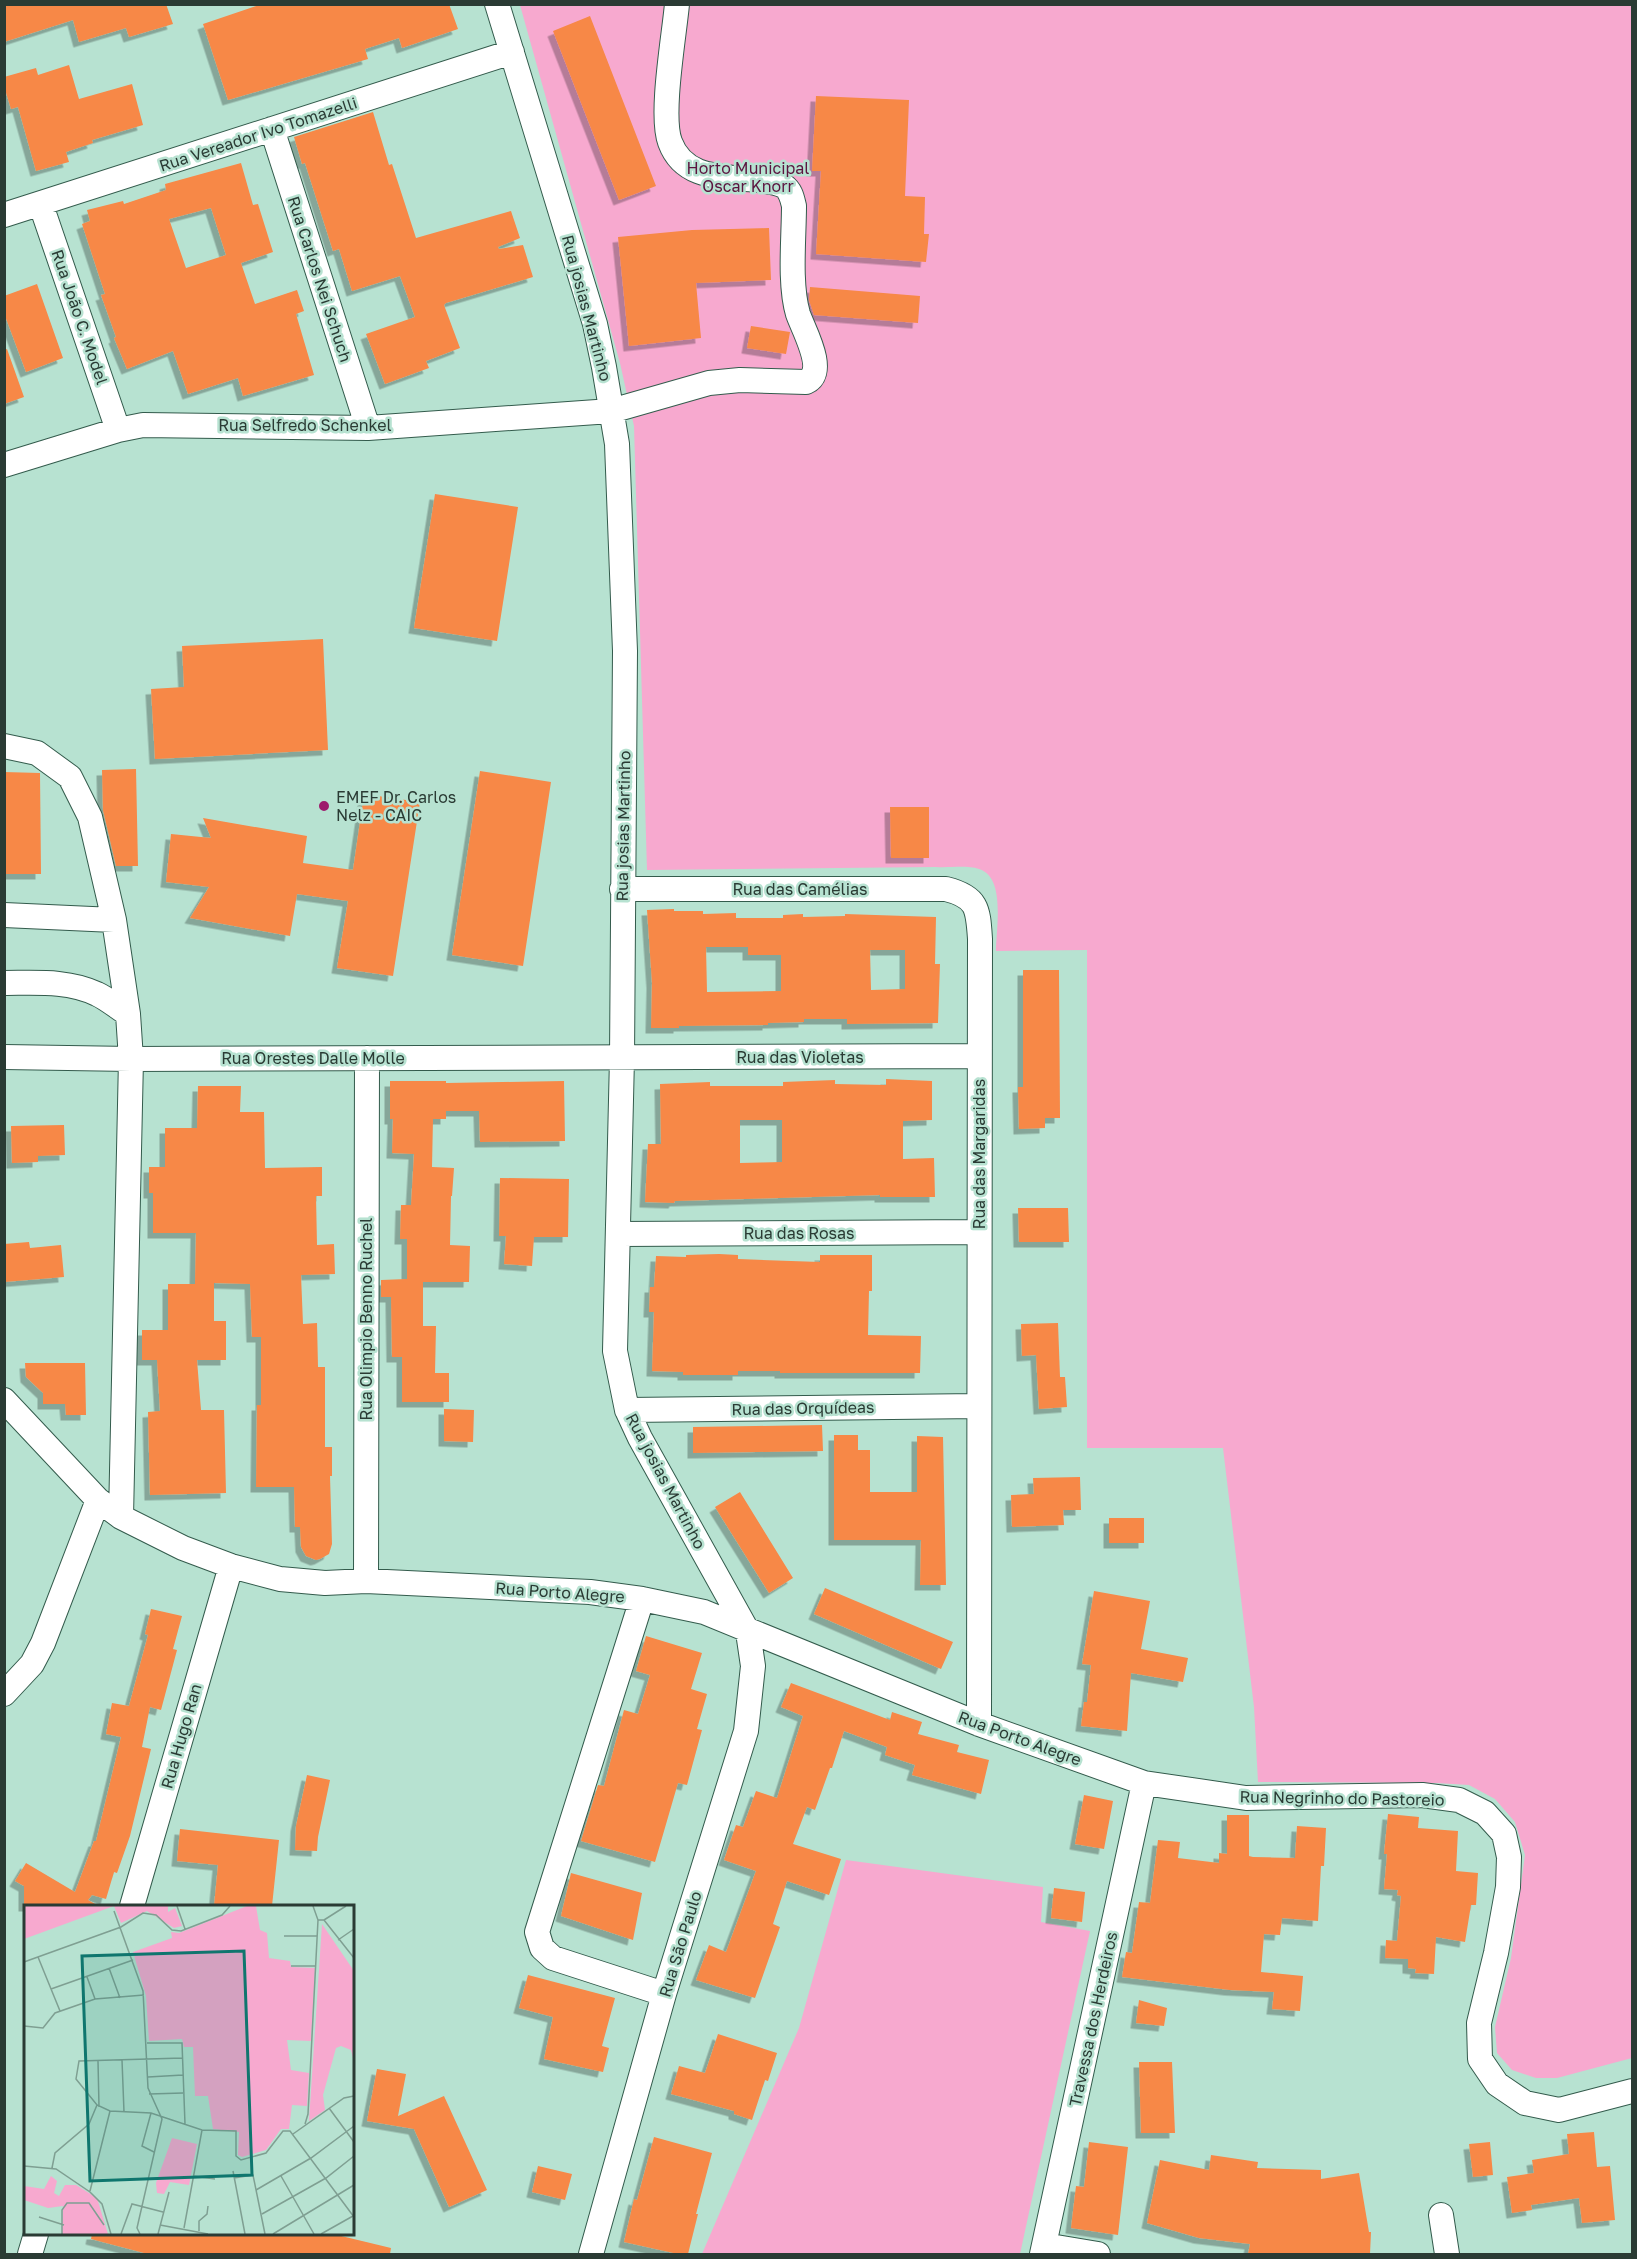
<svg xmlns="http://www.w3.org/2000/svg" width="1637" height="2259" viewBox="0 0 1637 2259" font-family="'Golos Text',sans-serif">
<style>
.green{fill:#f7a9cf}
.building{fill:#f78847;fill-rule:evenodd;filter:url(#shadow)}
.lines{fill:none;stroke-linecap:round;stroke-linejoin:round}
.minor-casing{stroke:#335b4c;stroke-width:26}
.minor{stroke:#fff;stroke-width:24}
.poi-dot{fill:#9d1a6c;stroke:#b7e2d1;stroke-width:2}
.labels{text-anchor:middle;stroke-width:5;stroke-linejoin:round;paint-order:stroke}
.street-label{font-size:16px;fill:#2a3b34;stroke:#b7e2d1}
.park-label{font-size:16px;fill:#5b143f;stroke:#b7e2d1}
.poi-label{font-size:16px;fill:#2a3b34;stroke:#b7e2d1;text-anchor:start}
.inset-road{fill:none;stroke:#7f9f92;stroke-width:1.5}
.view{fill:#0f766e;fill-opacity:0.15;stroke:#0f766e;stroke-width:3}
.inset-edge{fill:none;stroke:#2a3b34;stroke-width:3}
</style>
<defs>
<filter id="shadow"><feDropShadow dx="-5.5" dy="5.5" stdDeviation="0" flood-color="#0004"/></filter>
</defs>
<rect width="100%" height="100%" fill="#b7e2d1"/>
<!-- green -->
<path class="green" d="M520 5H1632V2058L1557 2078H1536L1512 2070 1497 2053 1495 2027 1511 1958 1525 1855 1515 1822 1495 1799 1469 1785 1436 1783 1258 1782 1254 1707 1223 1448H1087V950L996 951C996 929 1006 877 979 869 967 865 949 868 936 867L647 870 634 426 620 363Z
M846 1860 1043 1887 1041 1922 1090 1931 1020 2254H702L799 2028Z"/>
<!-- building -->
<path class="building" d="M4 4H166L173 24 129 37 126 28 79 42 73 20 4 42Z
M262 4H449L458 29 402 48 399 38 365 49 368 59 228 100 203 24Z
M590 16 656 186 619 200 553 31Z
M69 65 79 99 132 84 143 125 92 140 93 143 66 152 69 162 36 171 18 107 11 109 4 86V77L36 68 38 75Z
M816 96 909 100 905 196 925 197 924 234H929L926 262 816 254 821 171H812Z
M373 112 389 165 392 164 416 238 511 211 520 238 498 247 499 249 523 245 533 277 446 303 444 305 460 348 426 361 429 368 385 384 366 334 415 317 400 276 352 291 339 249 333 251 305 163 302 164 294 137Z
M241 163 253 205 258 204 273 252 241 263 255 304 297 290 304 311 296 314 314 375 243 396 238 378 188 394 173 351 127 369 114 338 116 337 101 295 105 294 82 224 90 221 87 210 123 201 124 204 166 190 165 184ZM211 208 226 255 186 268 169 219Z
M769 228 771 280 696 283 701 338 629 346 618 237 692 230Z
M37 284 63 358 26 372 4 313V296Z
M810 287 920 296 918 323 814 315 809 300Z
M751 326 790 332 786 354 747 348Z
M7 349 24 397 4 404V350Z
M435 494 518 507 497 641 414 628Z
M323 639 328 750 155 759 151 689 184 687 182 646Z
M136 769 138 866H116L103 810 102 770Z
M480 771 551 782 523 966 452 955Z
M4 772 40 773 41 874H4Z
M364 794 420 802 393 976 337 968 348 901 297 894 290 936 190 918 209 887 166 882 171 834 211 838 203 818 307 836 303 863 353 870Z
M890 807H929V858H891Z
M674 909V911H703V914L736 913V918H783V915L803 914V917L845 916V914L936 917 935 964H940L938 1023 847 1024V1019H804V1022L768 1023V1025L679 1026V1028H651L652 983 647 910ZM706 947H748V955H781V991L707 992ZM870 950H905V989L871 990Z
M1023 970H1059L1060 1118H1045V1128L1019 1129 1018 1087H1023Z
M886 1079 932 1081V1120L903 1121V1159L934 1158 935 1197H880V1195L675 1201 674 1203 645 1202 648 1144H661L660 1084 710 1082V1086H783V1082L835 1080V1084L886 1085ZM740 1120H782V1162L740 1163Z
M390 1081H446V1083L564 1081 565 1141 480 1142 479 1111H446V1119H433L432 1167 454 1168 452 1196H451L450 1245 470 1246 469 1282H423V1326H436L435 1373H449V1402H402V1357H392L391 1297H381V1280L407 1279V1239H400L401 1205H411L414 1154 392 1153 393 1119H390Z
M198 1086H241L240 1112H264L265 1168 322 1167V1196H316L317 1245 334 1244 335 1274 301 1275 303 1324 317 1323 318 1367H325V1447H332V1476H330L332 1544 329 1554 320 1559 316 1560 306 1556 301 1547 300 1527H295L294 1487H256L257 1405H261V1337H252L250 1284 214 1283V1321H226V1360H197L201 1410H224L226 1493 150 1495 148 1412 160 1411 157 1360H142V1330H168V1284H195L196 1233H153V1193H149V1167H165V1128H197Z
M64 1125 65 1155 38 1156V1162L12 1163 11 1126Z
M500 1178 569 1179 568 1237H534L532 1266 504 1264 506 1236H499Z
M1018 1208H1068L1069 1242H1019Z
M29 1242 30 1248 61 1245 64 1277 4 1282V1244Z
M719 1254 738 1255V1259L820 1262V1255H872V1291H869L868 1335 921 1336 920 1373H780V1371H738V1375H683V1372L652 1371 654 1312H649L650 1287H654L656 1256 686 1257V1255Z
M1058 1323 1060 1377H1065L1067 1407 1039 1409 1036 1355 1022 1356 1021 1324Z
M25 1363H85L86 1415H66L65 1404H43V1393L26 1377Z
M444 1409 474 1410 473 1442 444 1441Z
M822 1425 823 1451 693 1453V1427Z
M834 1435H858V1450H870V1492H917V1436L943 1437 946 1585H920L921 1540H834Z
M1080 1477 1081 1510H1063L1064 1525 1012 1527 1011 1495 1034 1494 1033 1478Z
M740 1492 793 1578 769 1593 715 1507Z
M1109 1518H1144V1543H1109Z
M825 1588 953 1642 941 1669 814 1614Z
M1094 1591 1150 1601 1141 1649 1188 1658 1183 1682 1131 1673 1127 1731 1081 1726 1084 1702H1087L1091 1665 1082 1664Z
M151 1609 182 1616 173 1649 177 1650 161 1710 150 1707 142 1747 151 1749 130 1836 117 1873 114 1872 106 1899 92 1895 88 1900 99 1906H24V1886L15 1881 26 1863 75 1892 94 1841H96L121 1737 106 1734 112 1703 129 1706 148 1635 145 1634Z
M646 1636 702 1653 691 1689 707 1694 697 1729 702 1730 687 1785 678 1783 655 1862 581 1841 598 1785 604 1786 624 1710 638 1714 650 1675 636 1671Z
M791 1683 890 1720 892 1712 922 1722 918 1734 959 1745 957 1752 989 1760 981 1794 912 1775 915 1765 885 1755 887 1747 844 1731 832 1768H830L815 1810 807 1807 793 1844 841 1859 829 1895 787 1881 773 1924 780 1927 755 1998 696 1980 709 1945 726 1952 756 1871 724 1860 736 1825 743 1827 756 1791 777 1798 803 1716 781 1707Z
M307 1775 330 1780 318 1837 317 1851 295 1850 296 1826Z
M1084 1795 1113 1801 1104 1849 1075 1844Z
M1388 1814 1419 1817 1418 1828 1458 1831 1456 1871 1478 1873 1476 1905H1471L1465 1942 1436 1937 1434 1974 1415 1973 1416 1969 1408 1968V1959L1385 1958 1386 1940 1397 1941 1401 1896 1397 1895 1398 1890 1384 1889 1387 1854H1384Z
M1227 1815H1249V1856L1253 1857 1295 1858 1297 1826 1326 1828 1324 1866H1321L1318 1921 1282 1918 1280 1935 1264 1934 1261 1972 1303 1976 1300 2011 1272 2009 1274 1992 1230 1990 1122 1977 1126 1952 1132 1953 1139 1902 1150 1903 1158 1840 1180 1842 1178 1858 1219 1863V1853L1227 1854Z
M180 1829 279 1840 272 1906H214L218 1865 177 1861Z
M571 1873 642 1893 633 1940 561 1916Z
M1054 1888 1085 1892 1082 1922 1051 1918Z
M528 1975 615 1998 602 2046 609 2048 603 2072 544 2059 553 2017 519 2008Z
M1139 2000 1167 2008 1164 2026 1136 2023Z
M718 2034 777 2053 768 2081 765 2080 752 2120 734 2114V2111L671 2094 679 2066 705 2073Z
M1139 2062H1172L1175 2133H1141Z
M377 2069 406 2074 398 2116 444 2096 487 2190 449 2207 414 2129 367 2121Z
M1594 2132 1597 2167 1610 2166 1615 2220 1582 2223 1579 2198 1531 2205 1532 2210 1512 2213 1507 2177 1534 2173 1532 2160 1569 2154 1567 2134Z
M654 2137 712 2153 696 2214H698L688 2254H678L624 2242 634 2199 637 2200Z
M1089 2142 1128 2147 1118 2235 1071 2228 1076 2186 1084 2187Z
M1490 2142 1493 2175 1473 2177 1469 2144Z
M1211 2155 1258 2162 1257 2168 1321 2170V2179L1359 2173 1369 2232H1371L1370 2254H1248L1250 2244 1199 2238 1147 2223 1160 2160 1209 2170Z
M538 2166 572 2174 565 2200 532 2192Z
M92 2234H333L391 2248 390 2254H148L91 2239Z"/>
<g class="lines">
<!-- minor casing -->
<g class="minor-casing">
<path id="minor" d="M497 4 595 324 604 367 617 444 625 651 622 1058 615 1351 627 1410 640 1438 748 1632 753 1666 746 1731 664 1994 591 2254
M272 129 368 428
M41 205 118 430
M4 215 512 52
M4 465 118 430 143 425 368 428 611 411 709 383 740 380 806 382C828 372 803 329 798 314 789 284 794 237 794 206 792 198 791 191 784 186 776 182 766 181 757 180 723 176 684 180 670 142 660 115 674 37 677 4
M4 746 37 753 70 777 90 817 114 920 128 1014 131 1059 121 1517
M622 889H946C978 897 978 909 980 939L979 1724
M4 915 114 920
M4 983C35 983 68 980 97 994 108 999 118 1008 128 1014
M4 1057 131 1059 979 1056
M619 1234 979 1232
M4 1400 98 1500 121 1517 183 1548 231 1566 280 1579 325 1583 366 1581 590 1592 642 1599 704 1612 979 1724 1144 1783 1246 1798 1422 1795 1459 1800 1485 1813 1504 1834 1509 1857 1508 1887 1496 1953 1479 2023 1480 2059 1497 2084 1525 2103 1559 2110 1632 2091
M627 1410 978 1406
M366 1581 367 1058
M642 1599 537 1932 542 1948 553 1958 664 1994
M4 1694 32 1664 43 1643 98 1500
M132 1906 231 1566
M1441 2215 1447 2254
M1044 2245 1098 2254
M30 2254 36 2234
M1042 2254 1144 1783"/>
</g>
<!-- minor -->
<use href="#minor" class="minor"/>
</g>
<!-- markers -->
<circle class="poi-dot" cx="324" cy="806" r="6"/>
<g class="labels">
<!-- street labels -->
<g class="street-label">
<text transform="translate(258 134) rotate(-18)" y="6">Rua Vereador Ivo Tomazelli</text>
<text transform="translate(320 279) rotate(72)" y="6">Rua Carlos Nei Schuch</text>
<text transform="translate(587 308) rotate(75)" y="6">Rua josias Martinho</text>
<text transform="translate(80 317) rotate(71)" y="6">Rua João C. Model</text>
<text x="305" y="431">Rua Selfredo Schenkel</text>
<text transform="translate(623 826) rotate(-89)" y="6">Rua josias Martinho</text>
<text x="800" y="895">Rua das Camélias</text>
<text x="800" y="1063">Rua das Violetas</text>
<text x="313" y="1064">Rua Orestes Dalle Molle</text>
<text transform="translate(979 1154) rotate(-90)" y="6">Rua das Margaridas</text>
<text x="799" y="1239">Rua das Rosas</text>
<text transform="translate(366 1319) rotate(-90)" y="6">Rua Olimpio Benno Ruchel</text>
<text transform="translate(803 1408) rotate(-1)" y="6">Rua das Orquídeas</text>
<text transform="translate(666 1481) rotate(62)" y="6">Rua josias Martinho</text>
<text transform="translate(560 1592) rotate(4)" y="6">Rua Porto Alegre</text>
<text transform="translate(181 1736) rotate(-74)" y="6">Rua Hugo Ran</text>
<text transform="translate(1020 1738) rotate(20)" y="6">Rua Porto Alegre</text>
<text transform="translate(1342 1798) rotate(1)" y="6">Rua Negrinho do Pastoreio</text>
<text transform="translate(680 1944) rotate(-73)" y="6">Rua São Paulo</text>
<text transform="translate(1093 2019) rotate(-78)" y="6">Travessa dos Herdeiros</text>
</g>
<!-- park labels -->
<g class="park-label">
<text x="748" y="174">Horto Municipal<tspan x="748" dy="18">Oscar Knorr</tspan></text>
</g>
<!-- poi labels -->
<g class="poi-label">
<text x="336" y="803">EMEF Dr. Carlos<tspan x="336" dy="18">Nelz - CAIC</tspan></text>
</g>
</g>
<!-- overview -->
<g transform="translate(24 1905)">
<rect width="330" height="330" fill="#b7e2d1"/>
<path d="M0 1H144V7L151 3 158 21 150 23 123 6 97 18 90 1 0 34ZM223 1H232L236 25 243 28 245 53 266 56 267 62 291 63 287 136 263 135 267 165 285 168 283 201 268 200 265 224H257L242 245 218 252 214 250 215 227 189 224 184 191H171L169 142H160L158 134 125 136 122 91 109 47 148 33 147 27 155 28ZM298 19 330 66V157L327 145 317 141 312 143 299 190 301 205 285 216ZM148 233 173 239 165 280 146 277 140 289 133 288 132 278ZM27 271 33 276 30 288 35 291 41 280H52L73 293 84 329H38L39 301 24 303 0 295V281L20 284Z" fill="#f7a9cf"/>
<path class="inset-road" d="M153 1 161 24M90 6 119 86 124 183 138 214 113 323 116 329M294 15H300L330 53M300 15 322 1M260 31H293M314 35 330 24M14 52 36 106M0 57 97 22 119 8 132 10 148 25 157 26 198 10 206 1M267 61H292M85 63 96 93M63 72 71 94M27 84 109 55M0 121 19 123 31 108 71 94 120 90M123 138H158L161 219M159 153 55 156 52 174 73 200 86 206 127 208 178 225 212 226V251L217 255 242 248 259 226H266L330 312M98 155 100 207M74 156 75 202M124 172 159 170M125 189 159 188M305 203 330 237M127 208 118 241 130 247M281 219 284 209 294 15 289 1M269 229 320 193 330 191M0 261 32 264 66 287 78 299 87 329M28 263 31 248 65 219 73 200M209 266 221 329M169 271 191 274M257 271 290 329M210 273 229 270 241 329M232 285 287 253 330 221M66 286 86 206M238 309 302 273 330 251M15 312 40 320M136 320 184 329M160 323 178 225M175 326V316L183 309 184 301M38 329V305L43 298H65L80 320M97 329 108 299 139 307M134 329 145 287M249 329 330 280M297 329 329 311"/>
<path class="view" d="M220 46 228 270 66 276 58 51Z"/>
<rect width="330" height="330" class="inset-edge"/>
</g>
<!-- border -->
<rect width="1637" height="2259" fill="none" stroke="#2a3b34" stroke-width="12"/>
</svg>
